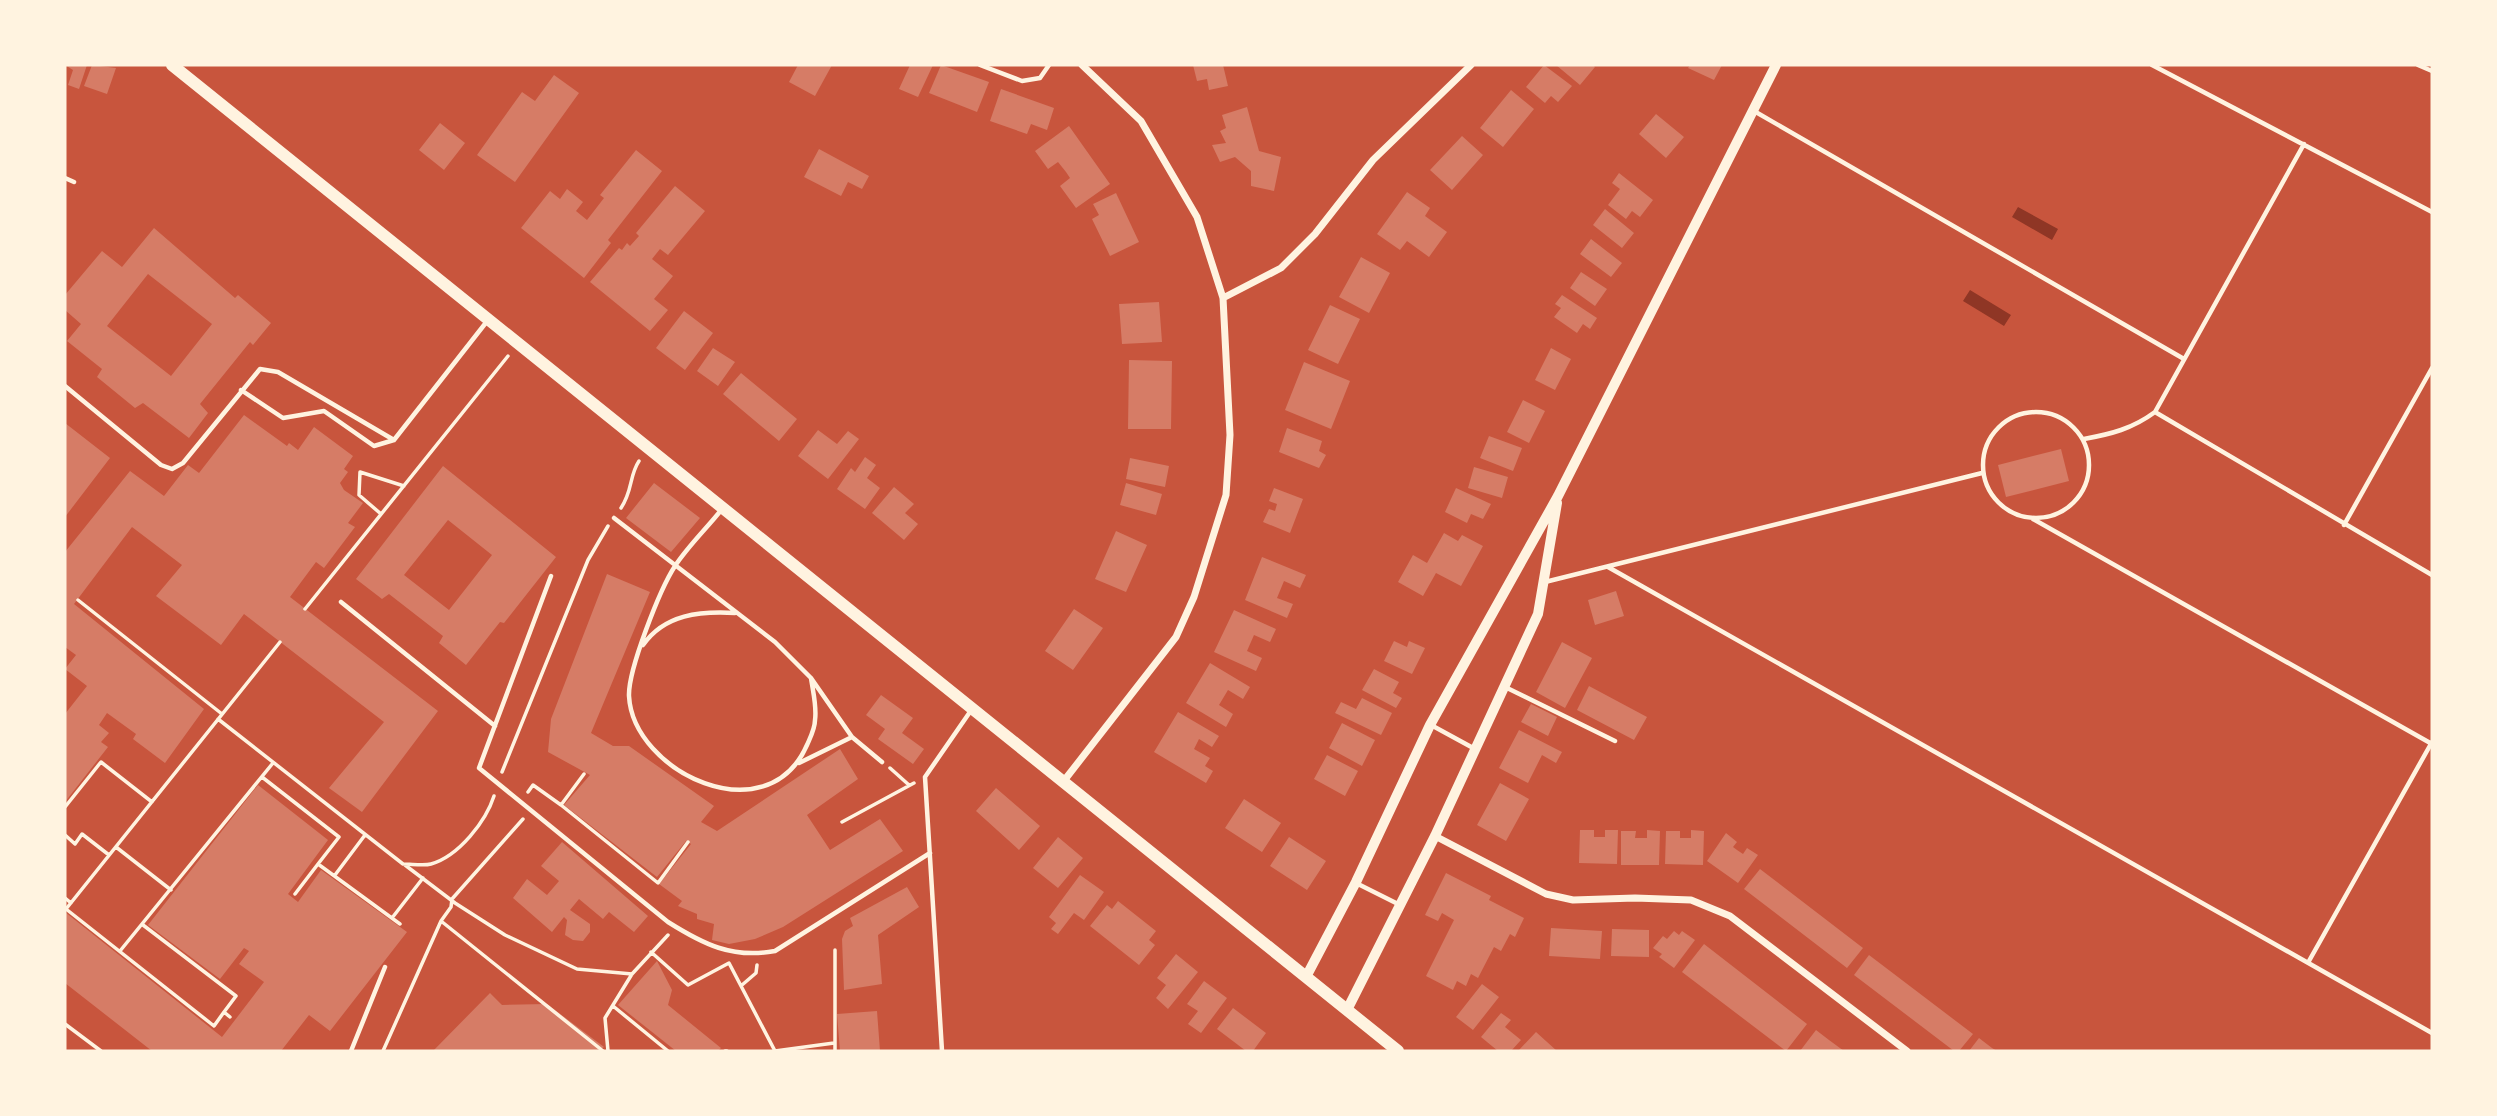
<svg xmlns="http://www.w3.org/2000/svg" width="2497" height="1116" viewBox="0 0 2497 1116" font-family="'PT Sans Narrow',sans-serif">
<style>
.water{fill:#8f3625}
.building{fill:#d67c66;fill-rule:evenodd}
.lines{fill:none;stroke-linecap:round;stroke-linejoin:round}
.path{stroke:#fff3e0;stroke-width:3.5}
.service{stroke:#fff3e0;stroke-width:4.5}
.minor{stroke:#fff3e0;stroke-width:7}
.tertiary{stroke:#fff3e0;stroke-width:10}
.secondary{stroke:#fff3e0;stroke-width:12}
</style>
<rect width="100%" height="100%" fill="#c8553d"/>
<!-- water -->
<path class="water" d="M2018 207 2058 229 2052 240 2012 217Z
M1970 290 2011 315 2004 326 1963 301Z"/>
<!-- building -->
<path class="building" d="M65 65H87L79 89 68 85 73 70Z
M92 65 116 68 107 94 84 86Z
M798 65H832L815 96 789 82Z
M910 65H933L918 97 899 89Z
M941 65 989 82 977 112 929 93Z
M1193 65H1223L1228 86 1209 90 1207 79 1197 81Z
M1544 65 1572 86 1558 102 1551 96 1545 103 1526 87Z
M1556 65H1593L1595 67 1580 85Z
M1690 65H1722L1714 80 1688 68Z
M554 75 579 93 515 182 477 155 522 92 535 101Z
M1001 89 1054 108 1047 130 1031 124 1027 134 990 121Z
M1511 90 1534 109 1503 147 1480 128Z
M1247 107 1259 151 1281 157 1274 191 1251 186V171L1235 157 1220 162 1212 145 1226 143 1220 131 1226 128 1222 115Z
M1656 114 1684 137 1666 158 1639 134Z
M440 123 465 143 444 170 419 150Z
M1069 126 1110 184 1076 208 1060 186 1070 178 1066 172 1058 162 1048 169 1035 151Z
M1462 136 1483 155 1452 190 1430 170Z
M819 149 869 176 862 189 848 182 841 196 804 177Z
M636 150 662 171 608 240 611 243 584 278 521 228 550 191 560 199 567 189 583 202 576 211 587 220 604 198 600 195Z
M1619 173 1653 200 1640 217 1632 211 1626 219 1608 205 1620 189 1612 183Z
M675 186 705 211 668 255 660 249 652 259 673 276 654 299 668 310 650 331 590 282 619 248 622 250 627 243 630 246 639 236 636 233Z
M1407 192 1430 208 1425 216 1447 232 1429 257 1407 241 1400 250 1377 234Z
M1116 193 1139 242 1110 256 1092 219 1099 215 1093 204Z
M1605 209 1634 233 1622 248 1593 225Z
M154 228 235 298 238 295 271 323 253 345 250 342 200 404 208 413 189 438 143 403 135 408 97 377 102 369 67 341 81 324 65 310V295L102 251 122 267ZM148 274 212 324 171 376 107 326Z
M1591 239 1622 263 1611 277 1580 254Z
M1361 257 1390 273 1369 313 1339 297Z
M1581 272 1607 289 1595 306 1570 288Z
M1562 295 1597 318 1590 329 1583 324 1577 333 1554 317 1561 308 1555 304Z
M1159 302 1162 342 1122 344 1119 304Z
M1330 305 1360 319 1338 364 1308 350Z
M684 311 713 333 685 370 656 348Z
M713 348 735 362 718 386 697 371Z
M1551 348 1571 359 1555 390 1535 380Z
M1129 360 1172 361 1171 429H1128Z
M1304 362 1350 381 1331 429 1285 410Z
M741 373 797 419 779 441 723 394Z
M1523 400 1545 411 1529 443 1507 432Z
M244 415 287 446 289 443 298 450 314 427 353 456 344 469 348 472 340 483 344 490 363 503 348 523 355 527 324 568 316 562 290 597 438 711 362 812 329 788 384 722 244 614 221 645 156 596 182 565 132 527 74 604 204 709 165 763 133 739 136 734 107 713 99 725 109 733 101 742 108 747 65 802V714L87 686 65 669 76 655 65 647V552L130 471 164 496 188 465 199 473Z
M65 423 110 458 65 517Z
M1287 428 1322 441 1319 451 1326 455 1319 468 1279 452Z
M818 430 837 444 848 431 859 439 828 479 798 456Z
M1489 436 1522 448 1513 471 1480 458Z
M2061 449 2069 481 2006 497 1998 465Z
M865 457 876 465 867 478 880 488 865 509 837 489 851 468 855 472Z
M1130 458 1169 466 1165 487 1126 479Z
M443 466 556 557 504 623 500 622 466 665 439 643 443 636 389 594 382 599 356 579ZM448 520 492 555 449 610 404 575Z
M1474 467 1508 477 1502 498 1468 488Z
M654 483 700 518 671 552 626 518Z
M1126 483 1162 494 1156 515 1120 505Z
M894 487 914 504 905 513 918 524 904 540 872 513Z
M1274 488 1303 499 1290 533 1263 522 1269 509 1275 511 1277 504 1269 501Z
M1456 488 1491 504 1483 519 1471 514 1467 523 1445 512Z
M1116 531 1147 545 1126 592 1095 579Z
M1444 533 1458 541 1462 535 1483 546 1461 586 1436 573 1423 596 1398 582 1413 555 1427 563Z
M1262 557 1306 575 1300 588 1284 581 1277 598 1293 604 1287 618 1245 600Z
M607 574 650 592 591 733 613 746H629L714 806 701 822 717 831 840 749 858 779 807 815 830 850 880 819 903 851 783 927 755 939 729 944 712 940 714 924 697 919V914L678 906 682 901 659 884 691 844 686 841 657 877 564 805 590 775 548 752 551 719Z
M1616 591 1624 616 1595 625 1588 600Z
M1074 609 1103 628 1073 670 1045 651Z
M1234 610 1276 629 1270 642 1254 635 1247 651 1262 658 1256 671 1214 652Z
M1394 641 1407 647 1409 641 1425 648 1412 674 1384 661Z
M1562 642 1592 658 1565 708 1536 692Z
M1210 663 1250 687 1243 699 1228 690 1219 705 1233 714 1226 727 1186 703Z
M1374 669 1399 682 1393 693 1402 698 1396 708 1362 690Z
M1589 686 1647 717 1634 740 1577 710Z
M881 695 913 718 902 733 924 749 913 764 878 739 885 729 866 715Z
M1362 698 1392 713 1381 735 1335 713 1341 702 1356 709Z
M1531 704 1557 717 1548 736 1521 722Z
M1178 712 1219 736 1212 747 1199 739 1194 749 1210 758 1205 766 1213 771 1206 783 1154 752Z
M1342 723 1375 740 1362 766 1329 748Z
M1519 730 1562 752 1556 763 1542 755 1528 783 1499 768Z
M1327 755 1358 771 1345 796 1314 779Z
M1500 783 1529 799 1506 841 1477 825Z
M258 785 328 840 288 894 298 902 321 870 407 932 330 1031 309 1015 281 1051H152L65 983V912L222 1037 264 982 239 964 249 951 244 948 220 979 148 925Z
M996 788 1040 826 1019 850 976 811Z
M1244 799 1281 823 1262 852 1225 828Z
M1580 830H1594V837H1605V830H1618L1617 864 1579 863Z
M1647 830 1660 831 1659 865H1621V831H1636L1635 838H1647Z
M1691 830 1704 831 1703 865 1665 864 1666 831H1680V838H1691Z
M1726 833 1737 842 1733 847 1737 850 1743 854 1747 848 1758 855 1738 883 1707 861Z
M1058 837 1083 858 1058 888 1033 868Z
M1289 837 1326 861 1307 890 1270 866Z
M562 842 648 916 634 932 609 912 603 919 579 899 570 910 590 924V932L583 941 573 940 565 935 567 920 564 917 552 932 513 898 527 879 547 895 559 881 541 866Z
M1760 869 1863 948 1847 968 1744 889Z
M1446 873 1491 896 1489 900 1524 918 1515 937 1510 934 1501 951 1494 947 1478 978 1471 974 1466 986 1457 981 1453 990 1426 976 1454 920 1442 913 1438 921 1425 915Z
M1080 875 1104 892 1084 920 1074 913 1058 934 1051 929 1056 923 1049 917Z
M907 887 919 907 878 935 882 984 844 990 842 939 845 931 853 926 850 918Z
M1118 901 1156 931 1149 940 1155 945 1139 965 1090 926 1107 905 1112 909Z
M1551 928 1602 931 1600 959 1549 956Z
M1612 929 1649 930V957L1611 956Z
M1674 931 1679 935 1682 931 1695 940 1674 968 1659 957 1662 954 1653 948 1663 936 1667 939Z
M1704 944 1807 1024 1786 1051 1682 972Z
M1176 954 1198 972 1168 1009 1156 998 1166 985 1157 978Z
M1869 955 1973 1034 1959 1051H1954L1854 975Z
M657 961 672 990 668 1005 721 1048 718 1051H676L618 1005Z
M1204 981 1227 998 1201 1033 1188 1024 1198 1011 1187 1004Z
M1482 984 1499 997 1473 1030 1456 1017Z
M490 993 502 1005 547 1004 604 1047 598 1051H433Z
M1233 1008 1266 1033 1253 1051H1246L1217 1029Z
M877 1011 880 1051H840L837 1014Z
M1501 1013 1511 1020 1505 1027 1521 1040 1511 1051H1498L1481 1037Z
M1816 1030 1829 1040 1844 1051H1800Z
M1536 1032 1557 1051H1518Z
M1979 1038 1992 1048 1997 1051H1969Z"/>
<g class="lines">
<!-- path -->
<path class="path" d="M621 508C633 490 629 476 639 461
M381 514 359 495 360 472 404 486
M78 600 222 714
M305 609 508 356
M218 719 403 864C412 864 424 866 431 864 459 856 486 821 494 796
M890 768 909 785
M502 772 588 560 608 526
M262 777 339 837 318 864
M528 792 533 785 561 805 584 774
M561 805 658 883 688 842
M65 807 101 762 152 802
M842 822 914 783
M65 835 75 844 82 834 109 855
M116 847 171 890
M405 865 455 903 505 935 577 969 632 974
M335 875 365 835
M295 894 318 864 400 924
M65 898 71 903
M392 918 423 878
M441 921 603 1051
M143 925 236 996 224 1012
M120 951 273 763
M651 952 688 985 729 963 775 1051 834 1043
M742 985 756 973 757 965
M613 1006 668 1051
M230 1017 224 1012 214 1026 66 909 280 642
M65 1024 101 1051
M383 1051 441 921 451 907 452 899 523 819
M608 1051 605 1018 632 974 668 935
M725 1051H727
M835 1051V950"/>
<!-- service -->
<path class="service" d="M980 65 1022 81 1040 78 1049 65
M2152 65 2432 212
M2418 65 2432 71
M1754 111 2184 359
M65 178 74 182
M65 386 161 465 172 469 183 463 260 369 278 372 394 440
M241 390 283 418 324 411 374 446 394 440 488 320
M1983 465a53 53 0 1 1 106 0a53 53 0 1 1-106 0Z
M2155 412 2432 575
M2084 439C2111 434 2132 429 2155 412L2304 144
M722 509C707 528 688 546 675 566 660 589 628 670 629 696 633 772 767 836 807 745 810 738 815 729 815 720 817 707 813 692 811 678
M614 518 775 642 811 678 852 737 882 762
M2033 519 2432 744
M2344 525 2432 368
M1608 567 2432 1033
M551 576 479 768 668 922C703 944 732 959 775 951L930 853
M1545 582 1982 473
M341 602 495 726
M643 645C665 614 700 611 735 613
M1505 687 1615 741
M1431 725 1475 749
M799 763 852 737
M1356 883 1398 904
M2309 961 2432 742
M351 1051 385 967
M942 1051 925 777 972 709"/>
<!-- minor -->
<path class="minor" d="M1223 298 1281 268 1315 234 1373 160 1471 65
M1063 782 1176 637 1194 597 1226 495 1230 435 1223 298 1197 217 1141 121 1082 65
M1435 836 1546 894 1573 900 1635 898 1691 900 1730 916 1907 1051"/>
<!-- tertiary -->
<path class="tertiary" d="M1306 977 1356 882 1430 725 1558 496 1776 65
M1347 1010 1435 836 1538 614 1557 503"/>
<!-- secondary -->
<path class="secondary" d="M172 65 1398 1051"/>
</g>
<!-- border -->
<rect width="2497" height="1116" fill="none" stroke="#fff3e0" stroke-width="133"/>
</svg>
